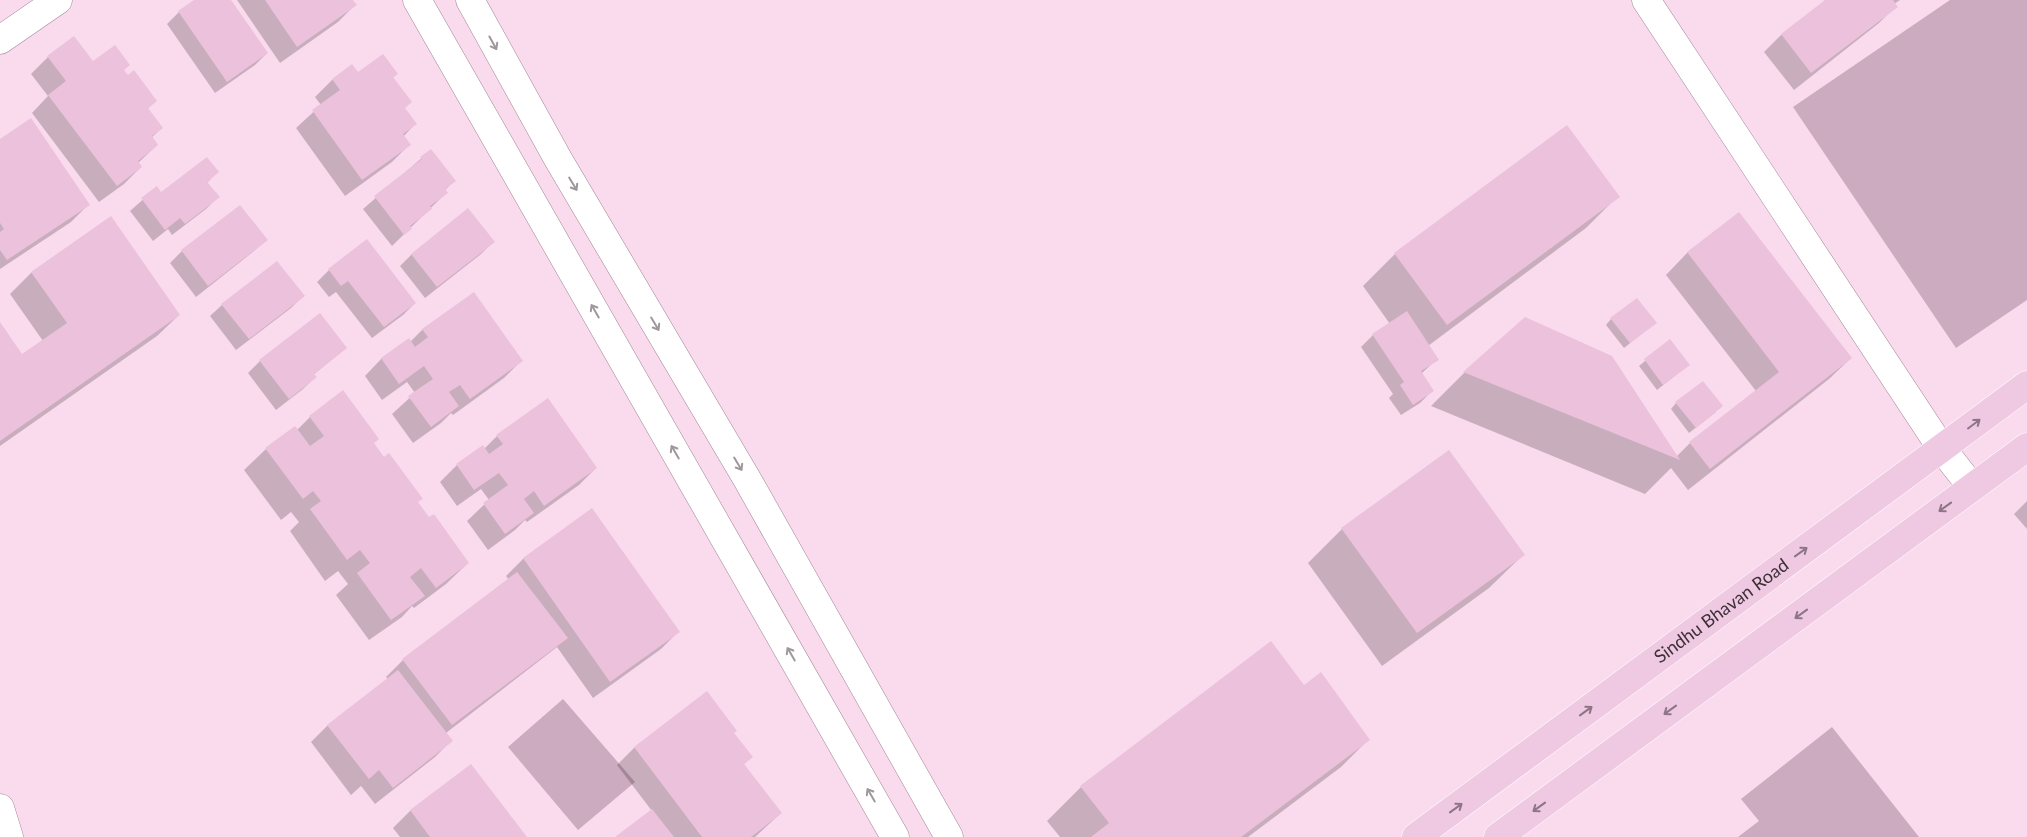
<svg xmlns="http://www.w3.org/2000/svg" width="2027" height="837" viewBox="0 0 2027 837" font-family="Lato,sans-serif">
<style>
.green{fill:#ccaabf}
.shadow{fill:#0003}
.building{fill:#ecc1dc}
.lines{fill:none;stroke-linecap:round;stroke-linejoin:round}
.minor-casing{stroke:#a28697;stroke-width:29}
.major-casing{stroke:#fff;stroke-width:29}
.minor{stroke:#fff;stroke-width:28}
.major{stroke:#efc8e1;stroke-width:28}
.oneway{stroke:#9e989c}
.oneway2{stroke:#8d7584}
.labels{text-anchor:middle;stroke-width:5;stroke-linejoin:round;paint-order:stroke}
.street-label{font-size:18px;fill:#3d3138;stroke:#fff}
</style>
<rect width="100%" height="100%" fill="#fadaed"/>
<!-- green -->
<path class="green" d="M1950 0H2027V300L1956 348 1793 107Z
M563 699 635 782 578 830 508 747Z
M1832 727 1919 837H1738L1759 821 1741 799Z"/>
<!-- shadow -->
<path class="shadow" d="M196 0H230L267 53 255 65 215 93 167 24 179 12Z
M237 0H352L355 5 338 22 280 63Z
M1827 0H1900L1894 4 1896 6 1879 23 1794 90 1764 52 1781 35Z
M74 38 93 63 123 71 156 101 147 109 162 128 151 138 157 145 138 163 141 167 124 184 99 202 32 113 48 96 31 74 48 57Z
M352 66 358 74H397L392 78 404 109 415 124 403 137 409 145 392 162 345 196 296 128 321 105 315 97 332 80Z
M1567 127 1618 196 1586 228 1428 346 1437 359 1421 374 1432 391 1420 403 1401 415 1389 398 1393 394 1361 347 1373 335 1390 324 1363 286 1395 254Z
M0 140 88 205 71 222 0 269Z
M431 150 454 181 444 191 446 193 392 246 363 209Z
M217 172 207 183 218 197 206 209 172 235 168 229 153 241 130 211 156 188 161 194Z
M1738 214 1851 358 1829 379 1688 490 1671 468 1645 494 1431 406 1464 373 1526 318 1676 457 1690 443 1756 391 1666 275 1687 253Z
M111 218 179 315 157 336 0 446V324L22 355 43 341 10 294 31 273Z
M266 240 254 251 196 297 170 263 182 251Z
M493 242 481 254 425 298 400 266 412 254Z
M329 270 415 303 403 315 372 338 336 292 329 297 317 282Z
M303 296 291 308 236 350 210 316 222 305Z
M1611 319 1655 323 1624 348 1606 325Z
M423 329 521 361 504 378 453 415 451 413 441 423 413 443 392 414 415 393 407 382 382 400 365 376 382 358 410 342Z
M1669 341 1682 370 1657 390 1639 366Z
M346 348 313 375 315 377 303 389 276 410 248 373 260 361Z
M1676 403 1716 412 1689 433 1671 409Z
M310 417 373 444 429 519 468 563 446 584 414 608 412 606 402 617 369 640 336 595 348 584 338 571 325 581 290 531 299 522 291 512 281 520 244 470 266 449 296 431Z
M497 436 596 468 579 485 527 522 525 520 515 530 488 550 467 521 489 500 481 489 457 506 440 482 457 465 483 447 484 449Z
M2027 501V529L2014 514Z
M592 510 678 632 661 649 593 698 557 647 446 733 452 740 435 757 375 804 361 786 351 795 311 742 328 725 388 679 386 677 403 660 509 580 506 576 523 559Z
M1342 529 1523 555 1489 588 1382 666 1308 563Z
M707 692 733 733 751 757 743 765 781 813 755 837H617L652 811 617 765 634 748Z
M1368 740 1341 767 1248 837H1060L1047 821 1081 787Z
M471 766 525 837H400L393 828 410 811Z"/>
<!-- building -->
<path class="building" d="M194 0H231L268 53 227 82 178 11Z
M265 0H353L357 5 297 47Z
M1825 0H1893L1898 7 1811 73 1781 34Z
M74 36 93 61 115 45 130 65 124 70 128 75 134 70 157 101 148 108 163 128 152 136 158 145 138 161 142 167 117 186 48 95 66 81 47 56Z
M383 54 398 74 393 77 412 102 405 108 417 124 403 134 411 145 362 180 312 110 340 90 332 79 352 64 358 72Z
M31 118 90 205 7 260 0 250V232L4 229 0 223V139Z
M1567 125 1620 197 1447 325 1394 253Z
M431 149 456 181 445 189 448 193 430 206 432 209 410 226 412 229 404 235 374 196 422 159 420 157Z
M207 157 219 172 207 182 220 197 185 224 180 218 165 230 141 198 157 186 161 192Z
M240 205 268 240 208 286 181 250Z
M468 208 495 242 437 287 411 254Z
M1739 212 1852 358 1710 469 1689 442 1779 372 1687 252Z
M111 216 180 315 0 441V322L22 354 67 323 31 272Z
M367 239 416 303 384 327 348 281 341 286 328 269Z
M277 261 305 296 249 339 221 304Z
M474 292 523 361 470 399 460 385 449 392 459 406 431 427 408 396 433 379 424 366 399 384 381 358 409 338 415 347 428 337 422 329Z
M1637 298 1657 323 1630 343 1610 318Z
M1407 311 1439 360 1421 371 1434 391 1413 405 1400 385 1404 382 1372 334Z
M320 313 347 348 314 374 317 377 289 399 259 360Z
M1525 317 1612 356 1680 460 1463 372Z
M1670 339 1690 365 1663 385 1644 359Z
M1703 381 1723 406 1696 428 1675 402Z
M343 390 379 439 374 443 384 457 389 453 423 499 418 502 429 517 434 514 469 563 436 588 421 568 410 577 425 596 391 620 357 573 370 563 360 550 347 560 310 509 321 501 313 491 303 499 265 448 295 426 310 446 324 436 309 416Z
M548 398 597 468 544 506 534 491 524 499 534 513 505 534 483 503 508 485 499 473 474 490 456 464 483 445 489 454 503 444 496 435Z
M1449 450 1525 555 1417 633 1341 528Z
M592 508 680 632 610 682 523 558Z
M517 572 568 638 452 725 402 659Z
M1271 641 1304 685 1321 672 1370 740 1241 837H1091L1109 823 1080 786Z
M398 670 453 741 393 788 379 770 369 779 327 725Z
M707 691 737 731 734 733 753 757 744 764 782 813 751 837H702L634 747Z
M471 764 527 837H430L410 810Z
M652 809 674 837H615Z"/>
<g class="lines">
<!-- minor casing -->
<g class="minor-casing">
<path id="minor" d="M417 0 895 837
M470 0 558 159 747 479 949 837
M1646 0 1942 449 1972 487
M0 40 58 0
M0 808 9 837"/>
</g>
<!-- major casing -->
<g class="major-casing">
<g id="major">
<path id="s1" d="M1416 837 2027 385"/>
<path d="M1498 837 2027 447"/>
</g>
</g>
<!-- minor -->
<use href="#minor" class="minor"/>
<!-- major -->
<use href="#major" class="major"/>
</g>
<!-- one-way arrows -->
<defs><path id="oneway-shaft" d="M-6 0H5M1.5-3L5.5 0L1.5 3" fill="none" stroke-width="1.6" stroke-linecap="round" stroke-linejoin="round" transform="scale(1.25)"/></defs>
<g class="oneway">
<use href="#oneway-shaft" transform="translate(493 43) rotate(61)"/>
<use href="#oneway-shaft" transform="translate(573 184) rotate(59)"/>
<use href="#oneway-shaft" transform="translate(595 311) rotate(-120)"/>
<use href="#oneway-shaft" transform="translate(655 324) rotate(59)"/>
<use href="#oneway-shaft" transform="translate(675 452) rotate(-120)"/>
<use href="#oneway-shaft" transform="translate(738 464) rotate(59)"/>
<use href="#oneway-shaft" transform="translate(791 654) rotate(-120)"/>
<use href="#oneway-shaft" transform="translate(871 795) rotate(-120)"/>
</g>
<g class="oneway2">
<use href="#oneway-shaft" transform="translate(1974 424) rotate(-37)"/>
<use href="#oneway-shaft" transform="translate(1945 507) rotate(144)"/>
<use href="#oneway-shaft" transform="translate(1801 552) rotate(-36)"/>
<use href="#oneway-shaft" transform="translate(1801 614) rotate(144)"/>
<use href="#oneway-shaft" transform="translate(1670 710) rotate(144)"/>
<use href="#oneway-shaft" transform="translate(1586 711) rotate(-36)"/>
<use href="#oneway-shaft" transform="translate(1539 807) rotate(144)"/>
<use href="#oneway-shaft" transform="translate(1456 808) rotate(-36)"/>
</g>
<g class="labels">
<!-- street labels -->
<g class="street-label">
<text dy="6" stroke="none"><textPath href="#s1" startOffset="380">Sindhu Bhavan Road</textPath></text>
</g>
</g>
</svg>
